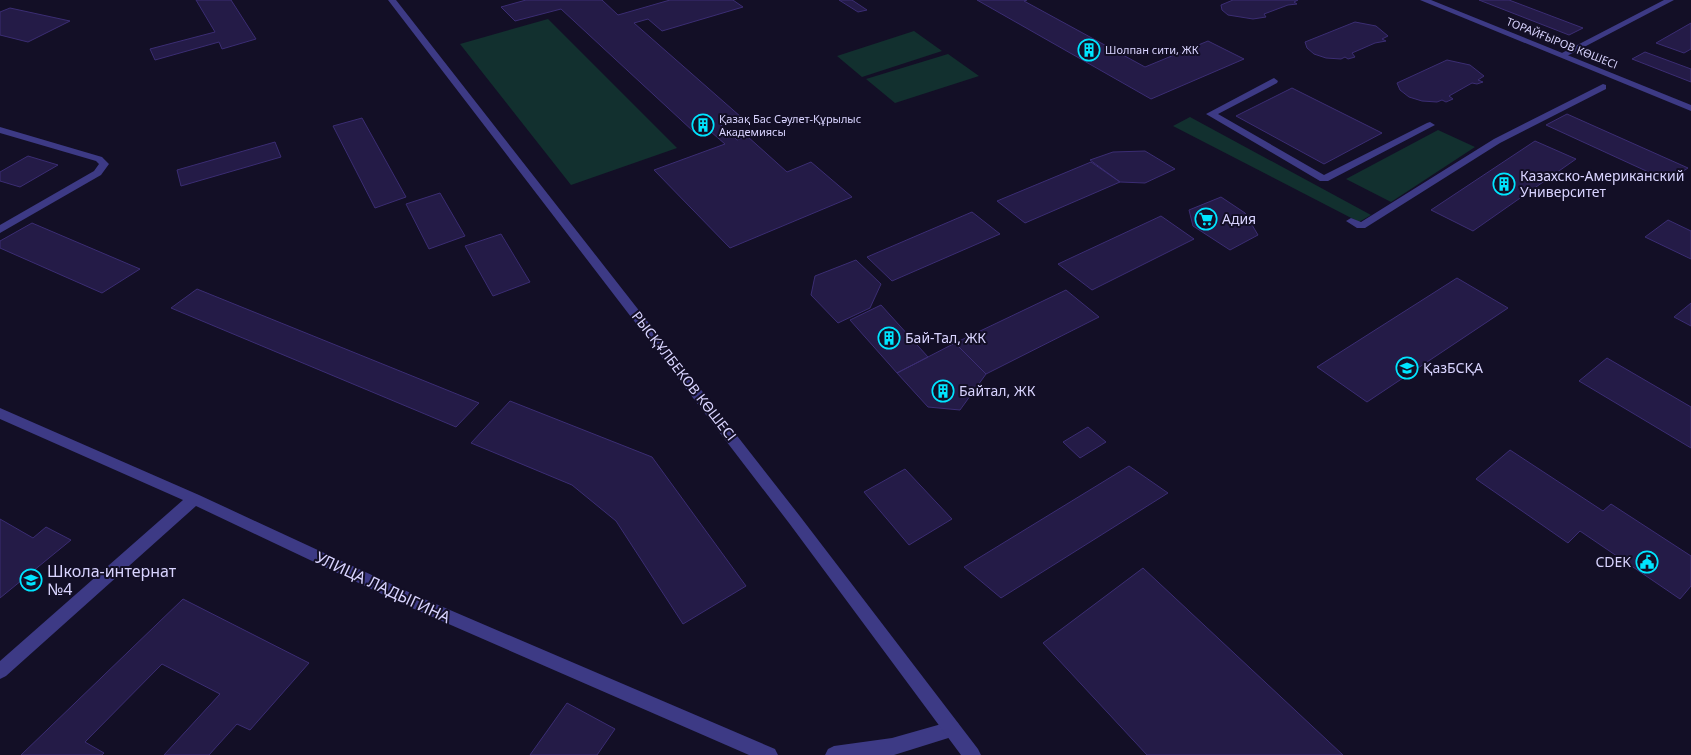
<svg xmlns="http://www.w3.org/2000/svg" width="1691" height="755" viewBox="0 0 1691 755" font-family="'Noto Sans',sans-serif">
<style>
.green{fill:#12302f}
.building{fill:#241b47;stroke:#3b2d73}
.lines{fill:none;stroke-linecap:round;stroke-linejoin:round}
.pedestrian{fill:#3d3a85;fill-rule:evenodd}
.minor{fill:#3d3a85;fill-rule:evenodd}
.tertiary{fill:#3d3a85;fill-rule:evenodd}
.labels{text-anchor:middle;stroke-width:4;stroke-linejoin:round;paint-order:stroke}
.far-street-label{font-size:11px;fill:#d9d4ff;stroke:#130f26}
.far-poi-label{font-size:11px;fill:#d9d4ff;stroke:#130f26;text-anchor:start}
.poi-label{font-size:14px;fill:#d9d4ff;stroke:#130f26;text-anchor:start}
.street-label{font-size:14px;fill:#d9d4ff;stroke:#130f26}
.near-poi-label{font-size:16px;fill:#d9d4ff;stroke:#130f26;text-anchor:start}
.near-street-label{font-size:16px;fill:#d9d4ff;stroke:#130f26}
</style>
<rect width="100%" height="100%" fill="#130f26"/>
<!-- green -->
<path class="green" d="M548 19 677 148 571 185 460 44Z
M914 31 942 51 862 77 837 56Z
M948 54 979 76 895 103 866 79Z
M1190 117 1371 215 1359 222 1173 126Z
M1438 130 1475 147 1391 202 1346 179Z"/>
<!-- building -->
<path class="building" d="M196 0H231L256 39 222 49 219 42 155 60 150 49 215 32Z
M526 0H602L618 15 670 0H733L743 7 662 31 648 19 634 23 741 117 720 124 737 140 747 136 787 172 811 162 852 197 730 248 654 170 725 144 704 126 694 132 561 9 515 21 501 7Z
M839 0H852L867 10 858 12Z
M977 0H1027L1024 1 1145 67 1208 41 1244 59 1151 99Z
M1233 0H1298L1294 2 1297 4 1288 5 1264 14 1266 17 1253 19 1228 15 1222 10 1221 5Z
M1479 0H1509L1583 28 1569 35Z
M10 8 70 21 28 42 0 35V12Z
M1355 22 1376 26 1388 36 1382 39 1386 41 1375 43 1352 53 1355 57 1348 59 1345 57 1341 59 1326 58 1314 54 1307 48 1305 42Z
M1691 23V49L1684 53 1656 43Z
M1645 52 1691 69V82L1632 59Z
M1447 60 1470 65 1484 76 1478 80 1483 82 1477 84 1472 83 1449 96 1453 99 1446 102 1442 100 1437 102 1422 101 1409 97 1400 90 1397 83Z
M1292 88 1382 133 1324 164 1236 116Z
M1567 114 1688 168 1668 181 1546 125Z
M362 118 406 197 375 208 333 126Z
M1535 141 1576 159 1473 231 1431 210Z
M275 142 281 157 181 186 177 170Z
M1145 151 1175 169 1145 183 1120 182 1090 160 1113 152Z
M28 156 58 165 20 187 0 181V172Z
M1091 162 1120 182 1025 223 997 201Z
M440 193 465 236 429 249 406 204Z
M1221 197 1245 213 1258 235 1230 250 1193 226 1189 210Z
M972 212 1000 234 892 281 867 257Z
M1161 216 1194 239 1092 290 1058 264Z
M1668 220 1691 231V259L1645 237Z
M32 223 140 269 102 293 0 248V241Z
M501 234 530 282 493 296 465 246Z
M856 260 881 284 870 308 838 323 811 295 815 276Z
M1457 278 1508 308 1367 402 1317 367Z
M197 289 479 403 456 427 171 308Z
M1066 290 1099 317 986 374 955 343Z
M1691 303V326L1674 317Z
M881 305 928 357 897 373 850 320Z
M955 343 986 374 960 410 928 407 897 373Z
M1607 358 1691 407V448L1579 381Z
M510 401 652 457 746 586 683 624 616 521 572 485 471 443Z
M1088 427 1106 442 1080 458 1063 442Z
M1510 450 1603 511 1611 504 1691 556V586L1680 599 1580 531 1568 543 1476 479Z
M1129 466 1168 493 1001 598 964 567Z
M905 469 952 519 909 545 864 492Z
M0 519 33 538 46 527 71 540 0 598Z
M1143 568 1343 755H1147L1043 643Z
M183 599 309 663 250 730 237 724 209 755H164L220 694 162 664 85 742 104 753 102 755H21Z
M567 703 615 729 597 755H530Z"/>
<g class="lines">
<!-- pedestrian -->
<path class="pedestrian" d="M1274 78 1278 81 1277 83 1218 114 1324 175 1427 123 1430 122 1435 125 1328 181H1320L1206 114Z
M1603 84 1606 85V89L1500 143 1365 228H1357L1346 221 1351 218 1361 222 1494 139Z"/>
<!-- minor -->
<path class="minor" d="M1664 0H1674L1565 57 1558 55Z
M0 127 102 157 109 164 101 175 0 233V225L94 171 99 164 96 161 0 133Z
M0 408 199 495 415 595 775 749 778 755H749L405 605 196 506 6 676 0 679V661L183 500 0 419Z
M952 721 958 723 960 729 958 735 894 755H825L828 749 834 746 892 738Z"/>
<!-- tertiary -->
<path class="tertiary" d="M388 0H396L799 515 978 749 981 755H961L789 523Z
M1420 0H1431L1691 105V111Z"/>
</g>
<!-- icons -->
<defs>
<g id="building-ring" transform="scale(1.125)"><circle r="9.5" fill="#130f26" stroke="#00e5ff" stroke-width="1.5"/><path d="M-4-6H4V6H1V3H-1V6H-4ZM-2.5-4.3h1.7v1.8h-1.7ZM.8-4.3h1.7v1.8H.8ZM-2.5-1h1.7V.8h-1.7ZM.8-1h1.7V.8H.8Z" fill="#00e5ff"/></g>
<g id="supermarket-ring" transform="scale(1.125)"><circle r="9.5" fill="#130f26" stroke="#00e5ff" stroke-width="1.5"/><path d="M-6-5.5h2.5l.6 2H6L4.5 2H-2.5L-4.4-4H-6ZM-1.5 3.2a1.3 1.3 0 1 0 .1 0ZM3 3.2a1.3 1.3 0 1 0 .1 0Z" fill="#00e5ff"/></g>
<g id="university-ring" transform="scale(1.125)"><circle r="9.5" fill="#130f26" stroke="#00e5ff" stroke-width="1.5"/><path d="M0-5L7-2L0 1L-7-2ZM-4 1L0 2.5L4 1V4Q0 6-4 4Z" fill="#00e5ff"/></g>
<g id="civic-ring" transform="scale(1.125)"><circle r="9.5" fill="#130f26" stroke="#00e5ff" stroke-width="1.5"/><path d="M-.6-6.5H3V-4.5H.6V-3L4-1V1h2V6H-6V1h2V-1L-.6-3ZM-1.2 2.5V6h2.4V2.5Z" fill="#00e5ff"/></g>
<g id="school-ring" transform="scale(1.125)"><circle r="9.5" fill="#130f26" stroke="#00e5ff" stroke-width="1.5"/><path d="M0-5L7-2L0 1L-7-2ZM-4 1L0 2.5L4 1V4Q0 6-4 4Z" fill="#00e5ff"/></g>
</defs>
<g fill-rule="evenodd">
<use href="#building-ring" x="1089" y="50"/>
<use href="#building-ring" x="703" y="125"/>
<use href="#building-ring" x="1504" y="184"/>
<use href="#supermarket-ring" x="1206" y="219"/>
<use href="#building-ring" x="889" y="338"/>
<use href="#university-ring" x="1407" y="368"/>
<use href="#building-ring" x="943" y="391"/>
<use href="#civic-ring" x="1647" y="562"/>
<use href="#school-ring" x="31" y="580"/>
</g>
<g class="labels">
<!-- far-street labels -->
<g class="far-street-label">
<text transform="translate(1562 43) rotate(22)" y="4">ТОРАЙҒЫРОВ КӨШЕСІ</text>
</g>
<!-- far-poi labels -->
<g class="far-poi-label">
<text x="1105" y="54">Шолпан сити, ЖК</text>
<text x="719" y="123">Қазақ Бас Сәулет-Құрылыс<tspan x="719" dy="13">Академиясы</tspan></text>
</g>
<!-- poi labels -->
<g class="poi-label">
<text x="1520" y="181">Казахско-Американский<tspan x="1520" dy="16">Университет</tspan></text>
<text x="1222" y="224">Адия</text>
<text x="905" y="343">Бай-Тал, ЖК</text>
<text x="1423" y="373">ҚазБСҚА</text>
<text x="959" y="396">Байтал, ЖК</text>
<text x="1631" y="567" text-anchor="end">CDEK</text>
</g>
<!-- street labels -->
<g class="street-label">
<text transform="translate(684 376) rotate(52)" y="5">РЫСҚҰЛБЕКОВ КӨШЕСІ</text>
</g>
<!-- near-poi labels -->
<g class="near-poi-label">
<text x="47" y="577">Школа-интернат<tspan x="47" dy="18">№4</tspan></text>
</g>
<!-- near-street labels -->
<g class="near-street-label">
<text transform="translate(383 587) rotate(25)" y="6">УЛИЦА ЛАДЫГИНА</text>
</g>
</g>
</svg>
